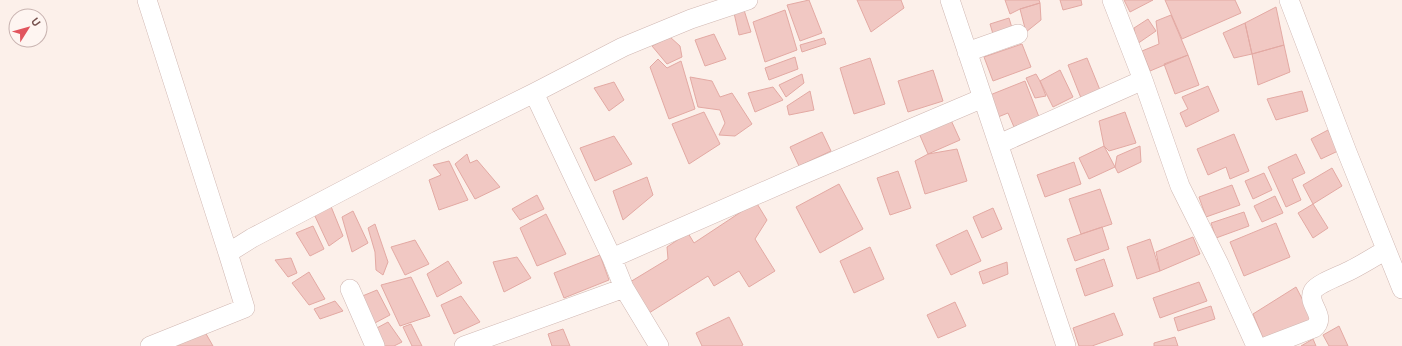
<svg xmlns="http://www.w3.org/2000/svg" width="1402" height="346" viewBox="0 0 1402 346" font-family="Ubuntu,sans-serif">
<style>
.building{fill:#f1c8c3;stroke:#e3a9a3}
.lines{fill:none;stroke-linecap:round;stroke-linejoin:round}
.minor-casing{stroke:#d0b7b2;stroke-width:20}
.minor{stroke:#fff;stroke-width:19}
</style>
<rect width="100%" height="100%" fill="#fcf0ea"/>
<!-- building -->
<path class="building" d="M809 0 822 33 800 41 787 5Z
M857 0H901L904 8 871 32Z
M1005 0H1039L1040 3 1020 9 1010 14Z
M1060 0H1081L1082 5 1063 10Z
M1124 0H1153L1130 12Z
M1165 0H1235L1241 13 1182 39Z
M1040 3 1041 20 1026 32 1020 9Z
M1276 7 1284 45 1252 54 1245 23Z
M744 10 751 32 739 35 734 13Z
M785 10 797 50 765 62 753 22Z
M1171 15 1188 55 1150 71 1142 51 1159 44 1156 21Z
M1009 18 1012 28 993 34 990 24Z
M1148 19 1156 31 1137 44 1134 28Z
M1245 23 1252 54 1234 58 1223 33Z
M714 34 726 59 705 66 695 40Z
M670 37 680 46 682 57 667 64 652 46Z
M824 38 826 44 802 52 800 45Z
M1022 44 1031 67 993 81 984 57Z
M1284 45 1290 72 1258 85 1252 54Z
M1188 55 1199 85 1175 94 1164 64Z
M795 57 798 69 769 80 765 68Z
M870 58 885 104 854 114 840 68Z
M1087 58 1100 90 1081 98 1068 65Z
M658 59 667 68 681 61 695 109 669 119 650 67Z
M933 70 943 101 908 112 898 81Z
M1060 70 1073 97 1053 107 1040 81Z
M802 74 804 83 786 97 779 85Z
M1036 74 1040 81 1046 96 1035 98 1026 78Z
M690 77 712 81 720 97 732 93 752 124 735 136 719 135 725 123 720 110 698 107Z
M1025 81 1039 117 1014 127 1008 113 998 117 990 95Z
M614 82 624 100 609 111 594 88Z
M1208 86 1219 111 1186 127 1180 113 1188 109 1182 97Z
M773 87 783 100 755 112 748 93Z
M810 91 814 110 789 115 787 106Z
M1302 91 1308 111 1276 120 1267 99Z
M704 112 720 144 689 164 672 124Z
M1125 112 1136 143 1109 151 1104 146 1099 121Z
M950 118 960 140 928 154 918 131Z
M1328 130 1338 151 1321 159 1311 139Z
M822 132 831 151 799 166 790 147Z
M1234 134 1249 171 1230 179 1226 167 1208 175 1197 149Z
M614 136 632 164 595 181 580 148Z
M1104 146 1115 167 1089 179 1079 158Z
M1140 146 1141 162 1118 173 1115 167 1117 156Z
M957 149 967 181 925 194 915 161 928 154Z
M467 154 470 163 477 160 500 187 475 199 455 164Z
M1296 154 1305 173 1292 179 1301 200 1286 207 1268 167Z
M449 161 468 200 439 210 429 180 441 175 433 165Z
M1074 162 1081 184 1045 197 1037 175Z
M1332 168 1342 186 1313 204 1303 185Z
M898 171 911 208 890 215 877 178Z
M1264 173 1272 190 1253 199 1245 181Z
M647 177 653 195 623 220 613 191Z
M839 184 863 229 820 253 796 207Z
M1232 185 1240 205 1206 217 1199 197Z
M1100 189 1112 224 1081 234 1069 199Z
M537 195 544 209 520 220 512 209Z
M1275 196 1283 213 1262 222 1254 206Z
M756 202 767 220 755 239 775 271 749 287 739 271 714 286 708 276 649 313 630 282 668 259 667 247 688 233 694 243Z
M330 204 343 236 329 246 313 212Z
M1313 204 1328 228 1313 238 1298 213Z
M993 208 1002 229 982 238 973 217Z
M353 211 368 243 352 252 342 217Z
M1244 212 1249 226 1216 238 1211 223Z
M546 214 566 254 537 266 520 228Z
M1276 223 1290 257 1244 276 1230 242Z
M375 224 388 262 383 275 376 270 375 252 368 228Z
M313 226 324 249 310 256 296 233Z
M1102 227 1109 249 1075 261 1067 239Z
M967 230 981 261 951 275 936 245Z
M1193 237 1200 254 1160 271 1156 252Z
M1150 239 1160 271 1137 279 1127 247Z
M415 240 429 264 405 275 391 247Z
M870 247 884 279 854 293 840 261Z
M600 255 609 280 564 298 554 273Z
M517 257 531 278 504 292 493 262Z
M291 258 297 273 288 277 275 260Z
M1104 259 1113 286 1085 296 1076 269Z
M448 261 462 283 437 297 427 274Z
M1007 262 1008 274 983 284 979 272Z
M309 272 325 299 309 305 292 283Z
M411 277 430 316 400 326 381 285Z
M1199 282 1207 301 1160 318 1153 298Z
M1296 287 1313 320 1263 338 1253 314Z
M377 290 390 315 373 324 360 297Z
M461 296 480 322 454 334 441 305Z
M335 301 343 311 320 319 314 309Z
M955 302 966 326 938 338 927 315Z
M1211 306 1215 319 1178 331 1174 318Z
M1114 313 1123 335 1092 346H1079L1073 328Z
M729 317 743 345 741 346H702L696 333Z
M388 322 402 342 394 346H384L375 329Z
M411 324 422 346H412L403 327Z
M1339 326 1348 346H1329L1323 335Z
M563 329 570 346H552L548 334Z
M205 332 213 346H167Z
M1175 337 1178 346H1154V343Z
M1313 339 1316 346H1301Z"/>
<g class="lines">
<!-- minor casing -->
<g class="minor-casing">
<path id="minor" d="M147 0 228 253
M950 0 1066 346
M1112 0 1143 80 1180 186 1219 264 1256 346
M1289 0 1347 152 1402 289
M967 52 1018 34
M534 93 612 258 624 288 659 346
M999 144 1143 80
M612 258 797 177 983 98
M350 289 375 346
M150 346 245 308 228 253 252 238 437 141 534 93 623 47 691 19 748 0
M464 346 624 288
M1267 346 1314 328C1328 316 1306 304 1313 291 1318 283 1342 275 1351 270 1363 264 1374 257 1386 250"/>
</g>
<!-- minor -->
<use href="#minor" class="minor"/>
</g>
<!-- north arrow -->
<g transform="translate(28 28) rotate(53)"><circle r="19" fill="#fef5f1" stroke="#c8b3b0"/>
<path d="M0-3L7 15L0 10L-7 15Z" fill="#e1545d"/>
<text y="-6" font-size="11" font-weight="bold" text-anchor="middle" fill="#76514e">U</text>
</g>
</svg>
